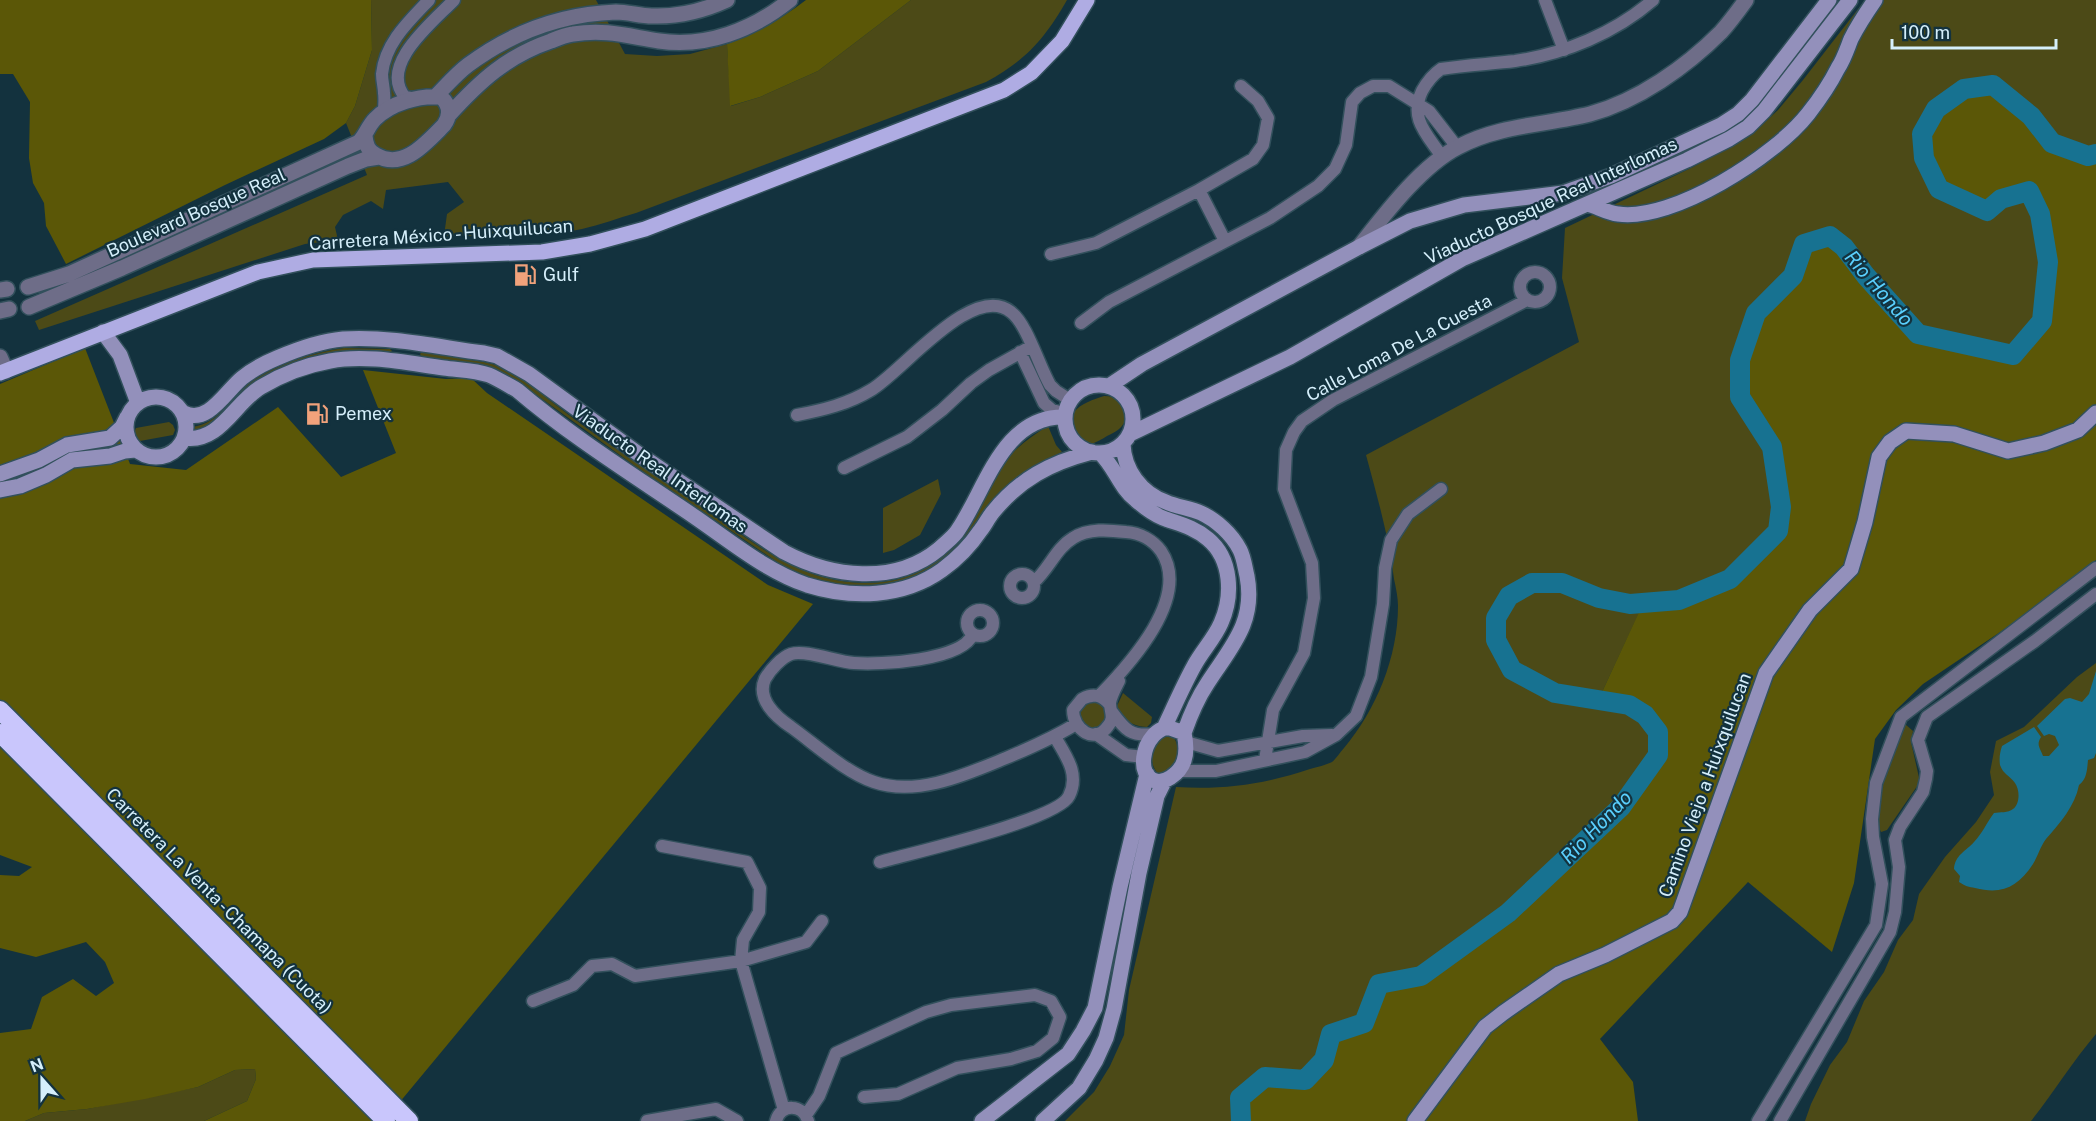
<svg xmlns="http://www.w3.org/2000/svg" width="2096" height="1121" viewBox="0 0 2096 1121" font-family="'Public Sans',sans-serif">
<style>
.green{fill:#4c4a17}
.forest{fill:#5b5707}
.water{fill:#177291}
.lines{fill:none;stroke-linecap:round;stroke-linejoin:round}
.river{stroke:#177291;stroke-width:20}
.minor-casing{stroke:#32505c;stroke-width:15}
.tertiary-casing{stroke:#32505c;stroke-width:18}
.secondary-casing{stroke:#32505c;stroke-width:18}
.primary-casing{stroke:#32505c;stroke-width:18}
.motorway-casing{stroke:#32505c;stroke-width:21}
.minor{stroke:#6e6d88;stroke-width:12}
.tertiary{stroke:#6e6d88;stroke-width:15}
.secondary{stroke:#9390bb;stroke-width:15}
.primary{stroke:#aface3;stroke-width:15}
.motorway{stroke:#c9c6fc;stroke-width:18}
.labels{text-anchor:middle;stroke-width:4.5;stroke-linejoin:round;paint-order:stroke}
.street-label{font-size:18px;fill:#d5effb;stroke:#13323e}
.poi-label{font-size:18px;fill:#d5effb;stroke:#13323e;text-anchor:start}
.water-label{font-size:20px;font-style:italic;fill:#5acffd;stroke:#13323e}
</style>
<rect width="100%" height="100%" fill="#13323e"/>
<!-- green -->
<path class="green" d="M371 0H596L625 54 657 56 690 54 727 44 731 106 760 97 818 71 911 0H1067C1044 40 1026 60 986 82L636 213C618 218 600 225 582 229 537 238 490 236 444 236L447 214 464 202 448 182 386 190 383 209 371 201 343 215 335 227 338 240 305 244 39 330 35 321 367 175 346 123 355 106 372 50Z
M1865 0H2096V147L2088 149 2056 137 2035 111 1994 78 1961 82 1932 104 2004 205 2026 198 2034 216 2042 262 2036 318 2011 348 1921 328 1870 272 1849 243 1800 239 1788 272 1772 287 1753 430 1766 449 1775 507 1772 528 1726 573 1677 594 1646 598 1596 705 1627 711 1641 720 1652 734V753L1616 803 1504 908 1418 970 1375 978 1359 1018 1326 1028 1319 1056 1303 1073 1263 1071 1234 1095 1235 1121H1065L1094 1092 1110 1066 1124 1035 1129 990 1176 787C1224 790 1265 784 1310 769 1317 767 1326 765 1332 762 1336 759 1340 752 1344 748 1376 710 1398 657 1398 606 1398 598 1396 588 1394 579 1389 537 1377 496 1366 455L1579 342 1562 278 1565 228 1693 167 1752 134 1778 110 1803 80Z
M344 348 390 349 392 351 389 354 306 362 204 430 192 432V427C222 424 233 392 257 378 283 362 315 352 344 348Z
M422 352 484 362 496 365 527 382C581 427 642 466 701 506 736 530 772 560 813 574 854 588 903 587 938 560 946 554 956 547 962 539 978 519 986 489 1001 467 1013 449 1030 437 1048 426L1056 445 1062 452 1040 463 1012 481 965 542 924 575 891 585 852 587 812 579 780 564 635 466 524 386 494 369 422 358 420 354Z
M1104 396C1119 396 1127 406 1125 421 1121 429 1116 432 1107 436 1102 439 1096 443 1090 444 1074 444 1064 424 1074 412 1080 404 1094 399 1104 396Z
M169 422 173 425 175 430 173 435 140 441 135 438 134 433 136 428Z
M938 479 941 494 920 535 894 550 883 553V508Z
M2096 663V1034C2073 1061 2054 1092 2031 1121H1805L1811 1104 1830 1065 1847 1042 1864 1001 1884 972 1898 940 1913 920 1919 894 1945 857 1976 822 1994 795 1990 772 1996 741 2024 727 2077 677Z
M1123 693 1152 717 1151 723 1147 727C1131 726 1122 720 1117 706Z
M1079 715a14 14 0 1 1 28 0a14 14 0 1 1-28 0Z
M1905 724 1913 731 1911 742 1920 782 1887 830 1881 832C1868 810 1895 749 1903 726Z
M1165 733H1171C1183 749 1178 763 1163 774H1158C1146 759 1153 744 1165 733Z
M255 1069 256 1079 247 1101 204 1121H25L44 1113 87 1109 198 1087 235 1070Z"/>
<!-- forest -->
<path class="forest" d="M0 0H371L372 50 355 106 346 123 324 139 225 185 66 264 46 226 44 203 33 183 29 158 30 102 13 74H0Z
M806 0H911L818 71 760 97 730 106 727 44C756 33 781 19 806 0Z
M1994 78 2035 111 2056 137 2088 149 2096 147V560L2039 606 1923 684 1896 710 1875 739 1854 883 1832 952 1748 882 1600 1039 1633 1082 1638 1121H1235L1234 1095 1263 1071 1303 1073 1319 1056 1326 1028 1359 1018 1375 978 1418 970 1504 908 1616 803 1651 753 1652 734 1641 720 1627 711 1596 705 1646 597 1677 594 1726 573 1772 528 1775 507 1766 449 1734 399 1733 359 1750 309 1788 272 1800 239 1831 229 1849 243 1870 272 1921 328 2011 348 2036 318 2042 262 2034 216 2026 198 2004 205 1988 219 1934 194 1918 159 1916 132 1932 104 1961 82Z
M85 348 130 464 186 470 278 407 341 477 396 453 363 370 446 379 471 378 487 393 768 585 813 604 399 1103 380 1121H204L247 1101 256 1079 255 1069 235 1070 198 1087 145 1099 87 1109 44 1113 25 1121H0V1033L31 1029 42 997 73 979 96 996 114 983 105 962 86 942 36 957 0 948V875L19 876 32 867 0 855V384Z"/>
<!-- water -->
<path class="water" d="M2096 671V753L2094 758 2088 760C2087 770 2087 779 2079 785 2075 806 2060 823 2046 839 2040 847 2038 856 2033 864 2018 887 2002 895 1975 888 1969 887 1965 886 1959 882L1960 876 1954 869C1955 855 1966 851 1974 842 1982 834 1987 822 1994 813 2000 812 2008 813 2013 809 2020 804 2020 790 2015 783 2010 776 2003 774 2000 765 1999 758 2000 752 2002 746L2034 727 2041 737C2036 745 2040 748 2043 756H2049L2059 745 2055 736 2049 734 2044 736 2037 726 2065 699 2070 698 2082 702 2089 694Z"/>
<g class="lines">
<!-- river -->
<path class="river" d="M1241 1121 1240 1098 1265 1077 1305 1080 1324 1060 1331 1034 1364 1023 1379 984 1421 976 1508 913 1621 807 1658 755V732L1645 715 1629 705 1555 693 1512 670 1496 640V618L1509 596 1532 583H1562L1599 598 1630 604 1679 600 1730 579 1778 531 1781 507 1772 447 1740 397V360L1756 313 1793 276 1804 244 1830 236 1844 247 1866 276 1918 334 2013 355 2042 321 2048 262 2040 214 2029 191 2001 199 1987 211 1939 189 1924 158 1922 134 1936 109 1964 89 1993 85 2031 116 2052 143 2088 156 2096 154"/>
<!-- minor casing -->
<g class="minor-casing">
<path id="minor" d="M1545 0 1564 50
M417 99 405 97C378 65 433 22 454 0
M384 112C384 106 385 99 384 93 384 87 382 81 382 74 385 43 409 21 429 0
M1442 157C1427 134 1409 119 1422 91 1427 82 1432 75 1441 69 1465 65 1490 64 1515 61 1564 54 1615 33 1653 0
M1199 190 1225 241
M1051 254 1096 243 1199 190 1253 159 1263 145 1268 118 1258 101 1241 86
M1520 287a15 15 0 1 1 30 0a15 15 0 1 1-30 0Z
M1081 323 1109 302 1270 218 1318 186 1335 169 1346 145 1352 102 1360 93 1373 86H1389L1429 111 1457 147
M1020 352 1044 403 1052 410 1065 413
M797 415C823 410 848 404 871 390 902 372 973 281 1011 312 1027 324 1039 366 1050 385L1056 391 1070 400
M844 468 907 437 942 410 971 383 989 370 1032 346
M1010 586a12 12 0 1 1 24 0a12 12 0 1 1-24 0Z
M1034 582C1049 569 1056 548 1073 538 1088 528 1109 530 1126 532 1140 533 1153 540 1161 551 1192 597 1130 664 1099 696
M967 623a13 13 0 1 1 26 0a13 13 0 1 1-26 0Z
M973 634C962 661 880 665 854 663 837 662 805 649 791 654 782 657 770 670 765 679 756 699 776 717 791 727 816 745 845 772 874 782 917 797 967 774 1006 758 1030 748 1053 738 1076 724
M1110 705C1102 695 1093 693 1082 699L1073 710C1073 730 1095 745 1108 726 1115 718 1110 712 1110 703 1111 696 1116 687 1119 681
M1112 712C1125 730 1131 737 1154 734
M1096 734 1126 755 1144 757
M1186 742 1218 751 1303 736 1332 735
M1265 760 1273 710 1304 653 1314 598 1312 563 1284 489 1286 450 1294 432 1302 421 1333 400 1527 300
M1178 771H1216L1305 752 1336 735 1356 716 1371 677 1383 604 1385 568 1391 540 1408 514 1441 489
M662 846 747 862 760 888 759 912 743 940 741 961 784 1110
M880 862C911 853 1058 820 1069 796 1080 774 1066 756 1055 737
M533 1001 573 985 592 966 612 964 635 976 741 961 806 942 822 921
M806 1115 819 1096 836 1053 926 1012 951 1005 1035 995 1051 1001 1060 1017 1053 1038 1037 1051 1011 1059 957 1068 898 1094 864 1097
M647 1121 716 1109 737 1121
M776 1121C781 1103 803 1104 808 1121
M1758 1121 1876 925 1882 884 1873 837 1872 819 1876 783 1901 717 2096 568
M1780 1121 1890 932 1895 912 1899 867 1895 840 1900 827 1923 792 1926 779 1927 771 1918 740 1927 717 2035 641 2096 594"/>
</g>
<!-- tertiary casing -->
<g class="tertiary-casing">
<path id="tertiary" d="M435 97C446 86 456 74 468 65 511 33 562 14 616 12 628 12 640 16 652 16 679 17 703 11 727 0
M449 115C480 81 507 56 551 41 558 38 565 35 573 34 606 29 627 36 659 41 706 48 753 30 790 0
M1359 247C1385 214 1421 166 1458 147 1499 125 1546 125 1590 114 1638 101 1686 67 1721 32 1730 22 1738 11 1746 0
M28 287 69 274 359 142C366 135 368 126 375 119 391 103 419 95 441 97 450 105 451 115 444 125 426 143 403 171 376 155 368 151 366 145 365 136
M0 290 7 289
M29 307 122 268 348 166 366 159 379 157
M0 311 9 309
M0 357 6 371"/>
</g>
<!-- secondary casing -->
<g class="secondary-casing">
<path id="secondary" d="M1588 204C1598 207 1608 213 1618 214 1673 222 1775 156 1808 114 1819 100 1830 84 1838 68 1844 59 1847 49 1851 39 1858 25 1866 13 1875 0
M103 332 120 355 138 403
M1065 419a34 34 0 1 1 68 0a34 34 0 1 1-68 0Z
M1109 386 1142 364 1359 247 1410 221 1464 205 1563 193 1611 176 1721 125 1738 114 1752 100 1829 0
M126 427a30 30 0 1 1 60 0a30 30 0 1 1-60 0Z
M184 413C208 425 226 391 242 378 253 369 265 363 277 358 298 349 321 341 343 339 390 336 438 347 484 353L497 356 529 374 640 455 784 552C831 577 894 586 939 549 945 543 954 537 958 530 986 489 1003 415 1065 417
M1130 434 1290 357 1462 259 1687 160 1729 139 1748 127 1764 111 1850 0
M185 438C220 443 235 402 261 387 281 375 307 365 330 361 366 354 407 363 444 368 458 370 475 370 489 375 498 379 508 385 517 390 572 437 635 476 695 517 730 541 766 571 807 585 852 599 903 598 942 570 957 559 970 546 980 531 985 525 988 518 993 512 1020 479 1050 463 1092 452
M1123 444C1124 470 1141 493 1166 502 1177 507 1190 508 1201 513 1216 520 1232 534 1240 550 1244 558 1245 568 1247 576 1256 623 1230 648 1207 684 1197 699 1190 716 1184 733
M1100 453C1115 467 1120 488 1136 500 1144 507 1153 514 1163 518 1179 524 1194 527 1208 539 1232 559 1233 596 1221 623 1214 639 1202 651 1194 666 1183 686 1174 707 1164 728
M0 474 39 460 67 445 110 438 122 427 127 417
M0 490 20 486 46 475 72 460 110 456 125 451 135 450
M1164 728H1170L1184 733C1186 742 1187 752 1184 761 1180 773 1163 787 1151 779 1138 769 1144 746 1153 736 1156 732 1160 730 1164 728Z
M982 1121 1068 1054 1083 1031 1095 1008 1120 887 1147 774
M1043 1121 1079 1088 1096 1060 1106 1038 1114 1009 1139 873 1157 796 1165 780
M1415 1121 1485 1027 1503 1013 1559 974 1605 955 1672 921 1680 912 1766 673 1810 610 1851 569 1865 522 1879 457 1890 442 1906 431 1954 434 2008 451 2044 443 2078 430 2096 413"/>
</g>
<!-- primary casing -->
<g class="primary-casing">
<path id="primary" d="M0 373 258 272 313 260 542 252 590 244 645 229 1004 90 1031 73 1062 41 1087 0"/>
</g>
<!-- motorway casing -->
<g class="motorway-casing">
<path id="motorway" d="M0 710 409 1121
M0 733 386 1121"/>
</g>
<!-- minor -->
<use href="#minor" class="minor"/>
<!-- tertiary -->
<use href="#tertiary" class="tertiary"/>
<!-- secondary -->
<use href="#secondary" class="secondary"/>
<!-- primary -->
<use href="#primary" class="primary"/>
<!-- motorway -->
<use href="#motorway" class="motorway"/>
</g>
<!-- icons -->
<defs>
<g id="fuel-bare" transform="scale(1.8)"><path d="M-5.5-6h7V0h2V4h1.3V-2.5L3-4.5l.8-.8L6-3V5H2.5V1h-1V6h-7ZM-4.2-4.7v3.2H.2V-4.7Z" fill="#f1a27b" stroke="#13323e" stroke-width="2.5" paint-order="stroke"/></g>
</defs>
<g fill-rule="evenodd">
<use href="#fuel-bare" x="525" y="275"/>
<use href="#fuel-bare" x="317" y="414"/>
</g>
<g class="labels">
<!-- street labels -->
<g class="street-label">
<text transform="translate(1551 201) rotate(-25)" y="6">Viaducto Bosque Real Interlomas</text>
<text transform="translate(196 213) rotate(-24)" y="6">Boulevard Bosque Real</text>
<text transform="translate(441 235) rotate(-4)" y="6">Carretera México - Huixquilucan</text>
<text transform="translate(1399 348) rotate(-28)" y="6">Calle Loma De La Cuesta</text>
<text transform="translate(660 469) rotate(35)" y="6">Viaducto Real Interlomas</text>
<text transform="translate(1705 785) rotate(-70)" y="6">Camino Viejo a Huixquilucan</text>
<text transform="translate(219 901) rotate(45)" y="6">Carretera La Venta - Chamapa (Cuota)</text>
</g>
<!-- poi labels -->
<g class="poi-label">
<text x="543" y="281">Gulf</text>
<text x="335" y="420">Pemex</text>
</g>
<!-- water labels -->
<g class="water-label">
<text transform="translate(1879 288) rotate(49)" y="7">Rio Hondo</text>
<text transform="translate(1596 827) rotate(-46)" y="7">Rio Hondo</text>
</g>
</g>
<!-- north arrow -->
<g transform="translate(42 1079) rotate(339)" stroke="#13323e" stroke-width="4.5" paint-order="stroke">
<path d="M0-4.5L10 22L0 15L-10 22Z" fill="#d5effb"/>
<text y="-9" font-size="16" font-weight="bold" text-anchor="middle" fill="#d5effb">N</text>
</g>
<!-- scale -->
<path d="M1892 39v9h164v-9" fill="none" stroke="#d5effb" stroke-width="3"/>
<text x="1901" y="39" font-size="18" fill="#d5effb" stroke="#13323e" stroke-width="4.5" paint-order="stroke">100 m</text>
</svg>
